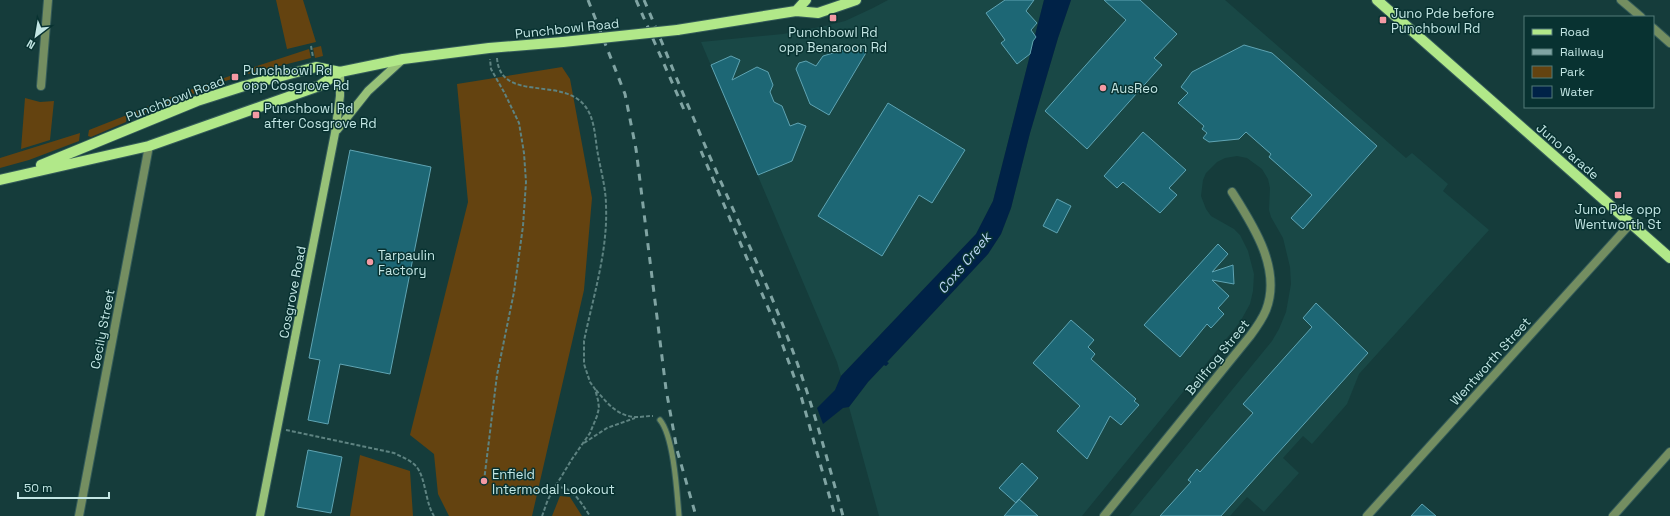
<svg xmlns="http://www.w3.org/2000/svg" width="1670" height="516" viewBox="0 0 1670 516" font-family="'Space Grotesk',sans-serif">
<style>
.built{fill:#194846}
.green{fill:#644310}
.water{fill:#002247}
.building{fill:#1d6775;stroke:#5fa4b3}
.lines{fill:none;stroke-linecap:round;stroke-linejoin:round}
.lane-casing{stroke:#345b59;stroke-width:7}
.street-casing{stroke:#345b59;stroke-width:10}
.secondary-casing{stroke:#345b59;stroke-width:10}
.primary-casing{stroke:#345b59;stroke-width:12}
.path{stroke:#5e8381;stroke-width:2;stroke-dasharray:4 2;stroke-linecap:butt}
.lane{stroke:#748e61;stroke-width:5}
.street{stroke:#748e61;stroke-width:8}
.secondary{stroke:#97c178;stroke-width:8}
.primary{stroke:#b1e889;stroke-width:10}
.rail{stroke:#80a4a3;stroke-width:3;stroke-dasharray:7 7;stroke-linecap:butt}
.primary-bridge-casing{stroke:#345b59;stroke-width:12;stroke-linecap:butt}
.primary-bridge{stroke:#b1e889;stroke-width:10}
.poi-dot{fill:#f49aa4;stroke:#083231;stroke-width:1.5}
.labels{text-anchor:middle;stroke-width:3;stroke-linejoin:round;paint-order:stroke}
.poi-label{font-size:13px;fill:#c3e6e4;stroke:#083231;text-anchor:start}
.street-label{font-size:13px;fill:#c3e6e4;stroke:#083231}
.water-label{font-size:14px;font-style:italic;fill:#b9d3f2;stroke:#083231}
</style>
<rect width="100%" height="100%" fill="#153c3b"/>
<!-- built -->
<path class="built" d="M888 0H1044L993 201 976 234 841 376 837 362 701 42 783 34 825 26 845 21 873 8Z
M1071 0H1225L1406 158 1412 153 1448 184 1443 191 1489 230 1359 374 1347 404 1312 444 1303 436 1283 458 1299 473 1264 512 1247 497 1230 516H1129L1272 341 1279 329 1286 312 1291 284 1290 267 1283 238 1271 217 1269 210 1270 188 1268 179 1262 169 1247 158 1237 156 1225 158 1217 162 1206 173 1203 180 1201 196 1206 209 1211 216 1234 229 1240 235 1248 251 1254 274 1253 291 1250 304 1240 322 1082 516H879L849 407 868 382 884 365 886 366 888 363 887 362 988 254 1001 234 1011 208 1030 133 1058 38Z"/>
<!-- green -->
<path class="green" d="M276 0H303L316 42 287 49Z
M321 46 323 56 315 58 313 48Z
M309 49 311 58 248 74V69Z
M562 67 570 79 592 198 584 290 532 516H449L438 494 434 454 410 435 468 202 457 84Z
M238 73V77L216 84V81Z
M208 83 207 88 193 94 190 90Z
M176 95 175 101 161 106 159 105V102Z
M25 98 40 102 54 101 50 140 21 149Z
M152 105 151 110 136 117 134 116 133 112Z
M127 115 126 122 91 137 88 136 89 130Z
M80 133 79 141 29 160 0 168V158Z
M360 455 410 471 413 516H350Z
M560 496 570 497 582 516H552Z"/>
<!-- water -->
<path class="water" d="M1044 0H1071L1058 38 1030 133 1011 208 1001 234 988 254 887 362 889 363 886 366 884 365 868 382 849 407 843 408 823 424 817 408 835 390 841 376 976 234 993 201Z"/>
<!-- building -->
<path class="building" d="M1005 0H1034L1026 11 1037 23 1031 30 1036 37 1033 41 1030 54 1017 64 1001 43 1005 40 986 13Z
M1104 0H1140L1177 34 1154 58 1162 65 1087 149 1045 111 1126 20Z
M1244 45 1272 53 1377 146 1303 229 1291 218 1312 195 1269 157 1271 154 1246 132 1239 139 1209 142 1203 138 1207 133 1202 129 1204 126 1178 103 1188 93 1181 87 1192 72Z
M857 46 867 51 829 115 810 104 796 69 799 63 806 61 816 66 823 56Z
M731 56 740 60 732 80 757 67 768 72 773 85 770 92 774 102 782 106 790 126 798 123 806 126 792 161 758 175 711 65Z
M888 103 965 150 932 203 919 195 882 256 818 216Z
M1143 132 1186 170 1169 188 1177 195 1160 213 1123 182 1117 188 1104 176Z
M350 150 431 167 390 374 340 364 328 424 308 420 320 360 309 358Z
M1057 199 1071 206 1057 233 1043 226Z
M1218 244 1228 254 1212 272 1233 265 1234 284 1212 280 1229 296 1218 308 1224 314 1211 328 1207 324 1180 357 1144 325Z
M1316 303 1368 353 1221 516H1160L1191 482 1188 480 1197 469 1200 472 1253 413 1243 404 1312 327 1303 318Z
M1071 320 1094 340 1088 347 1095 354 1091 359 1136 399 1134 401 1139 405 1121 425 1110 416 1087 459 1057 431 1080 406 1033 363Z
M308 450 342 457 331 513 297 507Z
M1022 463 1038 478 1016 503 999 488Z
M1019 499 1038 516H1004Z
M1422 504 1436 516H1411Z"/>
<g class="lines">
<!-- lane casing -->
<g class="lane-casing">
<path id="lane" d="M660 420C674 437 677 493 679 516"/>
</g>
<!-- street casing -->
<g class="street-casing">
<path id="street" d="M1621 0 1641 17
M1653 28 1670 43
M41 86 48 0
M79 516 149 146
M1104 516 1250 336C1256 328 1262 320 1266 310 1282 269 1253 225 1232 192
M1367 516 1631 223
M1613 516 1670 452"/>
</g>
<!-- secondary casing -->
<g class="secondary-casing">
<path id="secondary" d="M337 130 368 91 402 60
M260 516 335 133 340 96V72"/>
</g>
<!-- primary casing -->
<g class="primary-casing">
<path id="primary" d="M1377 0 1670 258
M796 11 806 0
M677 30 796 11 818 13 856 0
M41 165 197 101 244 86 316 67 340 72
M0 180 149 146 319 86 340 72 403 59 489 48 563 42"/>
</g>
<!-- path -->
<path class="path" d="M311 46 313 57
M497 58C500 103 562 76 585 106 594 117 595 135 597 149 600 168 606 187 606 206 608 251 593 297 584 341V364L590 382 595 389 598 400 599 408 597 416 590 433 572 459 552 492
M596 390C607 403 618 417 637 417 642 417 647 416 653 416
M286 430 394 453C402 457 410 460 416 466 426 478 425 502 434 516
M584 443 607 428 635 418
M484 481 497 375 514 292 523 226 526 182 524 153 519 123 504 92 491 69 490 59
M542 516C545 509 547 499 552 493 566 475 583 506 590 516"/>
<!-- lane -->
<use href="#lane" class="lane"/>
<!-- street -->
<use href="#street" class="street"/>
<!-- secondary -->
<use href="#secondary" class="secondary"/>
<!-- primary -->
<use href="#primary" class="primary"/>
<!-- rail -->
<path class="rail" d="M588 0 625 94 636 149 666 389 677 450 696 516
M636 0 685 112
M644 0C661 39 676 78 693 117 726 197 765 275 795 357 814 409 828 462 843 516
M701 151 775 324 801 396 835 516"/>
<!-- primary-bridge casing -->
<g class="primary-bridge-casing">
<path id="primary-bridge" d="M563 42 677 30"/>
</g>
<!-- primary-bridge -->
<use href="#primary-bridge" class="primary-bridge"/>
</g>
<!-- markers -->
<g class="poi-dot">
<rect x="829" y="14" width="8" height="8" rx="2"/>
<rect x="1379" y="16" width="8" height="8" rx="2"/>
<rect x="231" y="73" width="8" height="8" rx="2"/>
<circle cx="1103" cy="88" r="4"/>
<rect x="252" y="111" width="8" height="8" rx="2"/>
<rect x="1614" y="191" width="8" height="8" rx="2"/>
<circle cx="370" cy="262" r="4"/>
<circle cx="484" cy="481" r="4"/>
</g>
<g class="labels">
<!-- poi labels -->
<g class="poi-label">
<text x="1391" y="18">Juno Pde before<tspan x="1391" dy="15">Punchbowl Rd</tspan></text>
<text x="833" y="37" text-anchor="middle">Punchbowl Rd<tspan x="833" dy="15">opp Benaroon Rd</tspan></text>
<text x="243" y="75">Punchbowl Rd<tspan x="243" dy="15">opp Cosgrove Rd</tspan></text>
<text x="1111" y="93">AusReo</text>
<text x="264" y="113">Punchbowl Rd<tspan x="264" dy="15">after Cosgrove Rd</tspan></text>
<text x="1618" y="214" text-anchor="middle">Juno Pde opp<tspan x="1618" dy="15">Wentworth St</tspan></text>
<text x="378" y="260">Tarpaulin<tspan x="378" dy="15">Factory</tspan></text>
<text x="492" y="479">Enfield<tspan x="492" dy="15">Intermodal Lookout</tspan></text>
</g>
<!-- street labels -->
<g class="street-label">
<text transform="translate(567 28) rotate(-6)" y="5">Punchbowl Road</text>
<text transform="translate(175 98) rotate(-21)" y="5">Punchbowl Road</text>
<text transform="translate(1568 151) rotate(41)" y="5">Juno Parade</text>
<text transform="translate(292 292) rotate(-79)" y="5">Cosgrove Road</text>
<text transform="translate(102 329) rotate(-79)" y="5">Cecily Street</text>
<text transform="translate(1217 357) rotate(-51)" y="5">Bellfrog Street</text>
<text transform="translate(1490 361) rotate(-48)" y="5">Wentworth Street</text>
</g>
<!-- water labels -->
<g class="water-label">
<text transform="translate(964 263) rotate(-50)" y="5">Coxs Creek</text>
</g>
</g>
<!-- legend -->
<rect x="1524" y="16" width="130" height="92" fill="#083231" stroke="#537a79"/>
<rect x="1532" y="29" width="20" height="6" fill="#b1e889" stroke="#537a79"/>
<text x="1560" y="36" font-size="12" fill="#c3e6e4">Road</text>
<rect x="1532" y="49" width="20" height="6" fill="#80a4a3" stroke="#537a79"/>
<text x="1560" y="56" font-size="12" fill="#c3e6e4">Railway</text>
<rect x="1532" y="66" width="20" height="12" fill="#644310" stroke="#537a79"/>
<text x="1560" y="76" font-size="12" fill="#c3e6e4">Park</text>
<rect x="1532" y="86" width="20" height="12" fill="#002247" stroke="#537a79"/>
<text x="1560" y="96" font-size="12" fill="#c3e6e4">Water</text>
<!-- north arrow -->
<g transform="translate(36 36) rotate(211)" stroke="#083231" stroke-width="3" paint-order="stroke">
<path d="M0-3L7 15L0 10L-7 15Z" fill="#c3e6e4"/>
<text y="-6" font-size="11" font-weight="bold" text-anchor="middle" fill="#c3e6e4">N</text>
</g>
<!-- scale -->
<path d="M18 492v6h91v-6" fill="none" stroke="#c3e6e4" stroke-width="2"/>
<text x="24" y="492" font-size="12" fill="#c3e6e4" stroke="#083231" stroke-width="3" paint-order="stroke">50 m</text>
</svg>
